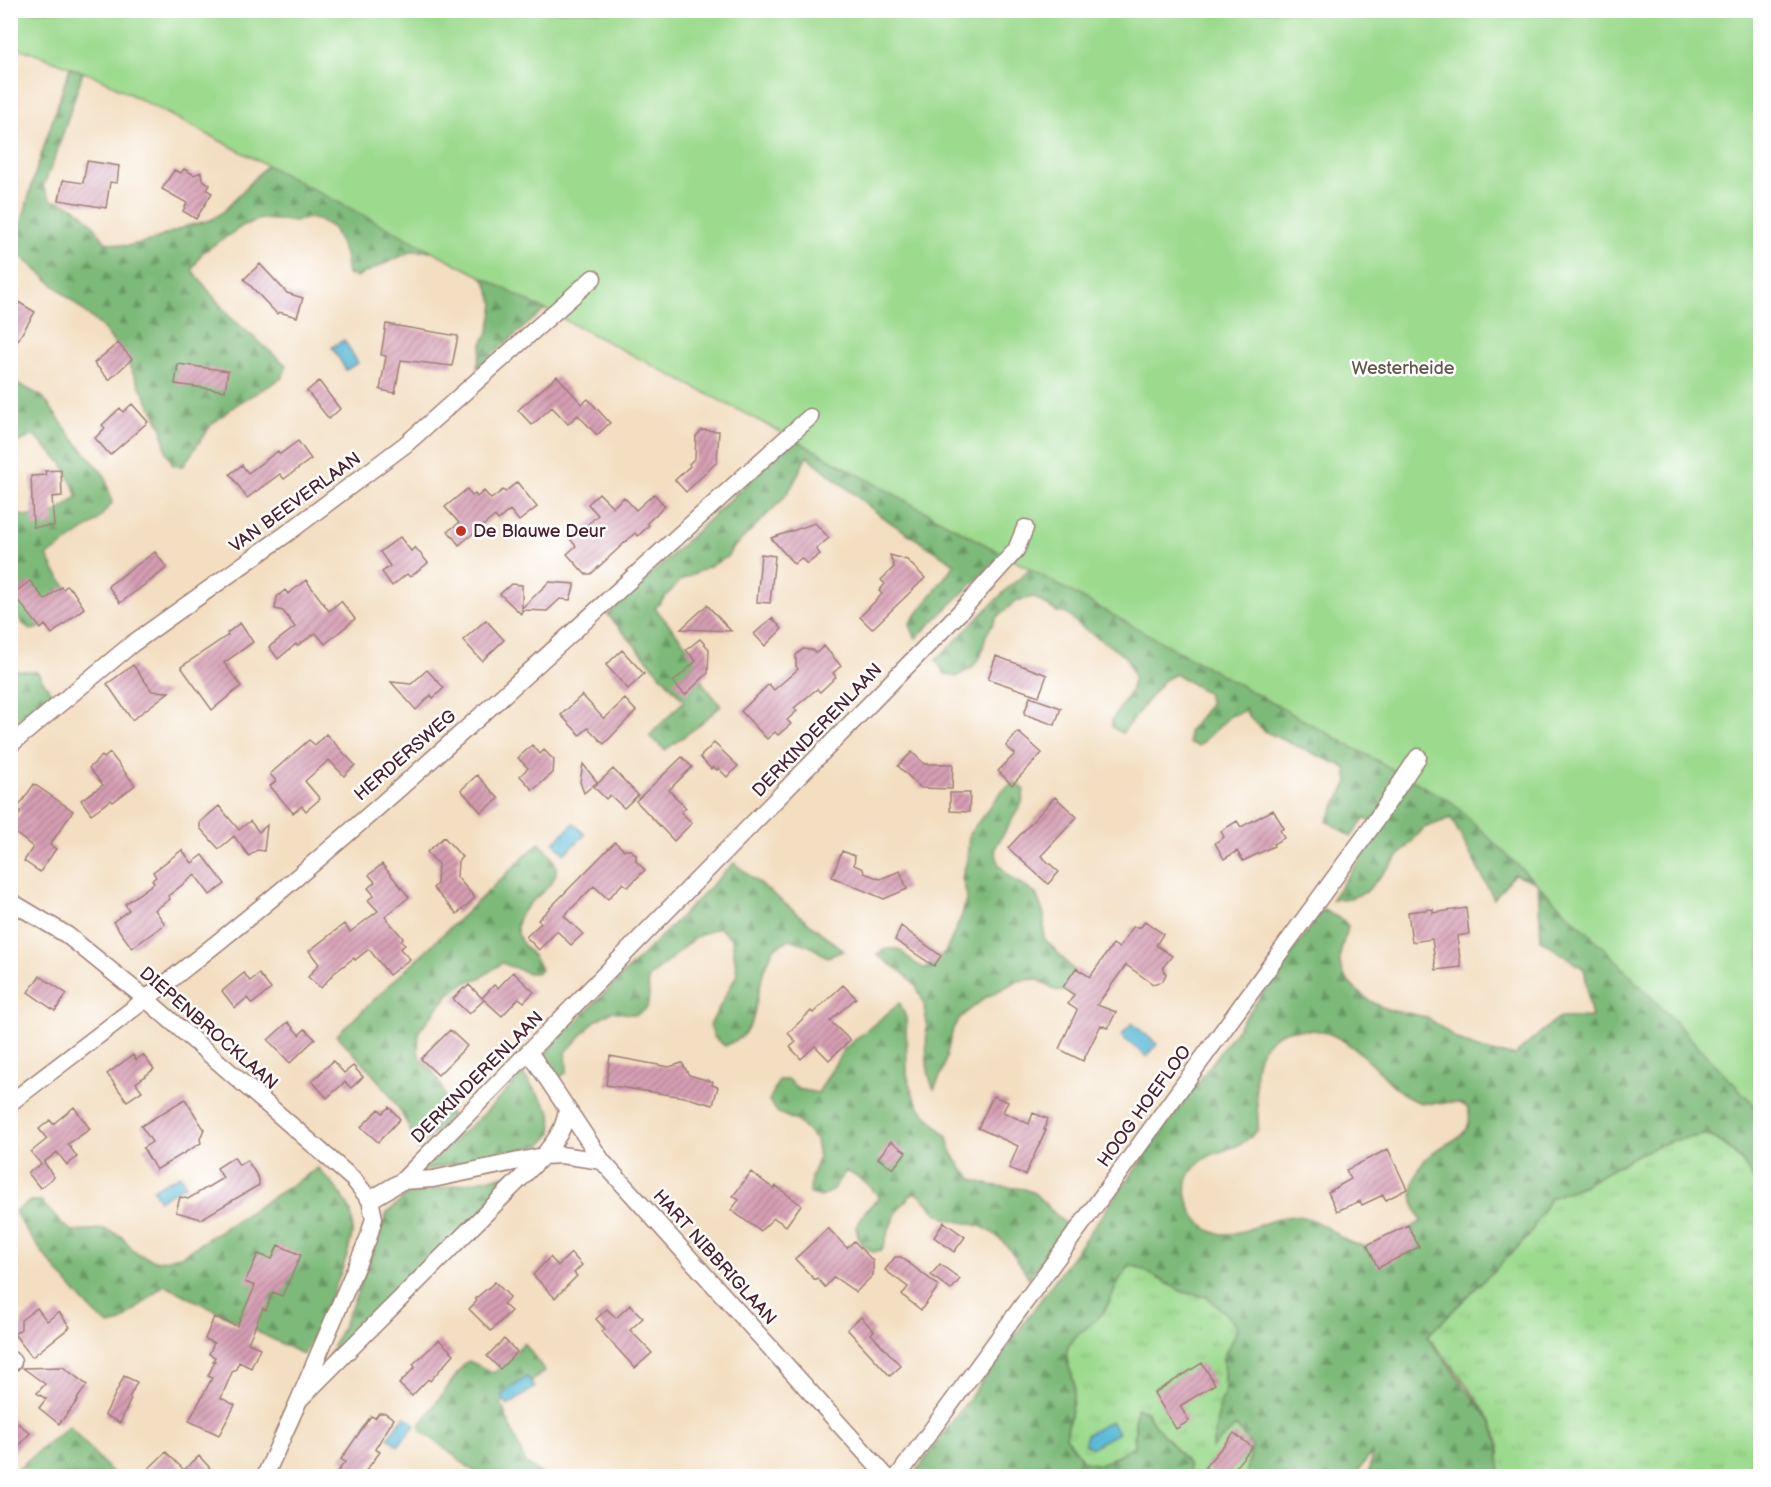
<svg xmlns="http://www.w3.org/2000/svg" width="1771" height="1487" viewBox="0 0 1771 1487" font-family="'Balsamiq Sans',sans-serif">
<style>
.grass{fill:url(#grass-tufts);stroke:#737c5c;stroke-width:1.5}
.forest{fill:url(#forest-firs);stroke:#646c52;stroke-width:1.5;fill-rule:evenodd}
.green{fill:#9cda8e;stroke:#737c5c;stroke-width:1.5}
.water{fill:#58bad6;stroke:#516c80;stroke-width:1.5}
.building{fill:url(#building-hatch)}
.lines{fill:none;stroke-linecap:round;stroke-linejoin:round}
.street-casing{stroke:#9e7e76;stroke-width:19}
.street{stroke:#fff;stroke-width:16}
.poi-dot{fill:#c8321e;stroke:#fff;stroke-width:2}
.labels{text-anchor:middle;stroke-width:5;stroke-linejoin:round;paint-order:stroke}
.park-label{font-size:18px;fill:#635749;stroke:#fff}
.street-label{font-size:18px;fill:#4a1f2b;stroke:#fff}
.poi-label{font-size:18px;fill:#4a1f2b;stroke:#fff;text-anchor:start}
</style>
<defs>
<pattern id="grass-tufts" width="24" height="20" patternUnits="userSpaceOnUse" patternTransform="scale(1.5)"><rect width="24" height="20" fill="#9cda8e"/><path d="M3 7l-1-3M5 7V3M7 7l1-3M15 17l-1-3M17 17v-4M19 17l1-3" fill="none" stroke="#88bb7b"/></pattern>
<pattern id="forest-firs" width="22" height="20" patternUnits="userSpaceOnUse" patternTransform="scale(1.5)"><rect width="22" height="20" fill="#7dba79"/><path d="M5 1l3.5 6h-7zM16 11l3.5 6h-7z" fill="#689763"/></pattern>
<pattern id="building-hatch" width="6" height="6" patternUnits="userSpaceOnUse" patternTransform="scale(1.5)"><rect width="6" height="6" fill="#d59eb3"/><path d="M-1 1l2-2M0 6l6-6M5 7l2-2" fill="none" stroke="#af8092"/></pattern>
</defs>
<rect width="100%" height="100%" fill="#fff"/>
<filter id="ink" filterUnits="userSpaceOnUse"><feTurbulence type="fractalNoise" baseFrequency=".0167" numOctaves="2"/><feDisplacementMap in="SourceGraphic" scale="12" xChannelSelector="R" yChannelSelector="G"/><feConvolveMatrix kernelMatrix="1 2 1 2 8 2 1 2 1" color-interpolation-filters="sRGB"/></filter>
<filter id="wash" filterUnits="userSpaceOnUse"><feTurbulence type="fractalNoise" baseFrequency=".008" numOctaves="4" result="noise"/><feDisplacementMap in="SourceGraphic" scale="24" xChannelSelector="R" yChannelSelector="G"/><feGaussianBlur stdDeviation="1.35" result="paint"/><feColorMatrix in="noise" values="0 0 0 0 0 0 0 0 0 0 0 0 0 0 0 0 0 1.4 0 .05"/><feComposite in="paint" operator="in"/></filter>
<g filter="url(#wash)">
<rect width="100%" height="100%" fill="#f3dec1"/>
<!-- grass -->
<path class="grass" d="M1704 1135C1730 1141 1750 1170 1760 1193V1476H1500C1497 1464 1501 1451 1498 1439 1491 1412 1446 1358 1427 1336L1528 1237 1550 1198 1584 1185 1638 1154 1670 1141Z
M1131 1266 1138 1267 1183 1292 1207 1297 1221 1309 1238 1327 1223 1358 1225 1390 1220 1405 1212 1447 1235 1425 1252 1447 1246 1476H1190L1189 1465 1154 1424 1146 1411 1136 1408 1134 1446 1101 1465 1084 1462 1066 1437C1068 1421 1074 1402 1074 1386 1074 1374 1064 1363 1067 1350 1071 1336 1090 1326 1099 1317 1114 1302 1114 1278 1131 1266Z"/>
<!-- forest -->
<path class="forest" d="M70 67 83 72 57 152 43 187 51 200C77 203 92 221 105 242L127 246 150 241 187 226 211 220 224 211 267 165 574 284 477 368 482 344 489 330 492 317 494 304 488 287 482 276 436 251H412L356 277 348 274 345 254 333 228 320 220 308 218 295 221 260 219 244 225 202 253 192 270 229 316 287 366 282 378 237 404 211 425 183 466 173 465 166 451 162 428 125 358 103 328 14 250 35 174Z
M11 380 43 397 71 436 105 476 112 503 96 522 47 556 56 573 67 588 46 626 31 630 22 623 11 606 10 505 19 515C48 519 56 515 78 496L62 463 33 435 11 446Z
M794 439 1003 554 916 638 911 628 910 623 955 564 882 517 807 456 792 486 783 499 733 548 726 558 681 580 655 608 696 657 702 682 721 706 697 727 665 750 649 736 684 701 608 615Z
M1031 569 1452 802 1542 879 1629 974 1760 1111V1193C1750 1170 1730 1140 1704 1135L1670 1141 1638 1154 1584 1185 1550 1198 1528 1237 1427 1336 1490 1420 1498 1440 1500 1476H1368L1372 1452 1355 1476H1246L1252 1447 1236 1426 1212 1448 1220 1405 1225 1390 1223 1358 1238 1327 1221 1309 1207 1297 1183 1292 1138 1267 1131 1266C1115 1278 1114 1302 1099 1317 1090 1326 1071 1336 1067 1350 1064 1363 1074 1374 1074 1386 1074 1402 1068 1421 1066 1437L1084 1462 1101 1465 1134 1446 1136 1408 1146 1411 1154 1424 1189 1465 1190 1476H913L1323 910 1343 920 1348 926C1346 936 1340 948 1340 958 1338 981 1368 1002 1387 1009 1400 1014 1414 1012 1427 1018 1437 1023 1445 1031 1454 1037 1472 1048 1493 1054 1515 1055L1553 1022 1561 1018 1592 1017C1587 1000 1588 985 1584 969L1541 940 1538 883 1514 874 1494 899 1451 818 1424 828 1366 892 1350 898 1331 900 1382 829 1365 818 1351 837 1327 821 1348 782 1346 768 1264 731 1244 711 1230 716 1199 746 1189 743V731L1210 704 1207 693 1176 674 1163 681 1122 733 1112 727V720L1130 692 1134 677 1126 657 1080 626 1067 614 1057 612 1034 597 1016 601 997 617 986 635 981 656 972 668 956 677 945 674 936 660 1009 587ZM1288 1030C1298 1030 1310 1029 1320 1031 1344 1036 1364 1056 1380 1072 1390 1082 1399 1093 1411 1099 1432 1110 1452 1095 1468 1108 1476 1136 1450 1140 1431 1154 1424 1159 1419 1168 1416 1177 1413 1185 1411 1196 1414 1204 1416 1210 1419 1216 1422 1221 1401 1234 1381 1249 1355 1244 1345 1242 1335 1233 1327 1228 1317 1222 1309 1217 1298 1216 1272 1215 1248 1235 1222 1234 1197 1233 1178 1195 1190 1174 1201 1154 1222 1153 1240 1144 1246 1141 1252 1135 1258 1130 1260 1094 1240 1046 1288 1030Z
M12 670 37 672 56 700 10 736Z
M1014 782 1024 789 1022 803 995 848 998 863 1007 875 1036 894 1044 915V938L1081 978 1077 998 1069 992 1055 990 1037 979 1017 981 985 998 962 1016 953 1028 943 1070 934 1089C917 1056 938 1014 914 984 906 973 889 964 877 955L884 949H899L913 962 925 969 946 951 962 915 967 896 962 878 967 860 969 834 1002 791Z
M539 843C587 884 519 894 517 926 516 945 536 953 541 970L537 973H528L502 963 480 978 467 982 449 994 419 1031 418 1051 421 1060 433 1072 441 1085 451 1115 418 1149C401 1099 371 1073 337 1035Z
M734 863 844 951 827 957 810 946 790 939 774 948 763 973 752 1022 742 1037 725 1046 714 1037 710 1025 737 974 732 939 718 927 694 938 648 979 649 996 647 1008 635 1015 612 1011 595 1021 566 1052 567 1072 558 1079 542 1056Z
M900 1003 906 1018 907 1074 912 1093 920 1108 947 1137 951 1151 962 1169 974 1180 989 1185 1024 1189 1034 1193 1067 1226 1029 1278C1015 1256 1000 1229 972 1224 961 1221 949 1222 940 1215 931 1209 925 1199 916 1192 896 1204 889 1229 882 1250L873 1252 860 1242 856 1227 866 1210 879 1198C871 1185 860 1178 846 1171L832 1190 822 1197 810 1194 811 1177 819 1157 816 1140 797 1121 778 1113 769 1101 779 1080H789L798 1089 818 1093 844 1049Z
M523 1074 551 1112 552 1133 541 1145 416 1172 483 1115Z
M318 1168C330 1182 348 1198 352 1217 358 1249 318 1324 304 1355L164 1285 121 1322 109 1325C90 1314 24 1233 15 1211L31 1201H41L60 1222 72 1231 104 1229 121 1236 137 1254 158 1261 181 1256Z
M522 1172 319 1378 356 1296 387 1213 407 1195Z
M524 1343 545 1371 501 1404 526 1464 545 1476H480L421 1430 420 1425 465 1363 469 1361 494 1373Z
M69 1426 115 1476H11V1474Z"/>
<!-- green -->
<path class="green" d="M10 11H1760V1111L1609 953 1452 802 794 439 97 77 11 45Z"/>
<!-- water -->
<path class="water" d="M344 340 358 363 346 370 332 347Z
M574 823 585 835 564 854 554 842Z
M1132 1023 1157 1044 1147 1057 1121 1036Z
M180 1175 186 1185 159 1200 153 1189Z
M527 1377 535 1387 508 1406 501 1395Z
M405 1416 415 1425 398 1446 388 1437Z
M1111 1421 1118 1433 1092 1447 1085 1444 1086 1435Z"/>
<g id="blocks">
<!-- building -->
<path class="building" d="M87 161 119 166 117 183 110 182 106 208 59 200 63 180 83 183Z
M184 169 194 175 201 172 202 179 210 185 207 190 212 193 196 219 183 211 187 203 162 189 174 170 181 173Z
M260 264 287 293 303 298 297 317 279 312 277 314 244 279Z
M10 297 35 312 10 353Z
M386 324 458 336 452 366 401 360 395 393 380 390 386 356 381 355Z
M118 343 132 359 109 380 94 363Z
M178 364 228 371 225 391 175 384Z
M557 376 582 404 588 399 610 423 597 435 578 415 568 424 552 407 532 425 518 410Z
M319 381 340 409 329 419 307 391Z
M132 404 148 422 110 455 95 438 105 428 102 425 120 408 123 412Z
M702 430 719 431 717 462 686 492 675 480 690 466 689 464 695 458 696 436Z
M298 441 311 459 284 479 280 474 247 498 230 474 242 465 248 473 278 451 280 454Z
M61 470 62 496 52 497 54 526 33 527 31 476 46 475 45 471Z
M517 482 537 507 519 521 510 510 498 520 495 516 459 545 448 531 459 523 445 507 467 489 472 496 475 494 477 497 484 491 491 499 503 490 505 492Z
M599 493 613 507 624 497 636 510 654 494 665 506 647 523 649 525 638 536 635 533 591 574H585L567 554 576 546 571 540 598 515 588 504Z
M815 523 829 538 816 549 820 554 807 564 801 558 794 564 771 538Z
M400 537 411 551 415 547 428 563 410 577 407 574 392 586 382 572 390 566 380 552Z
M155 552 167 568 120 603 108 586Z
M761 554 775 556 770 603 757 602Z
M890 555 907 560 925 578 872 629 860 617 882 594 879 591 885 584 881 580 894 567Z
M306 580 329 611 341 601 355 619 325 644 316 633 297 646 296 644 278 659 269 647 295 627 283 611 275 609 277 597 285 590 288 594Z
M30 581 45 600 61 587 63 589 67 586 73 591 84 608 52 634 45 625 41 629 13 594Z
M549 582 575 584 570 600 560 599 547 611 522 610 521 614 500 594 511 584 522 585V608Z
M707 605 731 631 681 629Z
M772 618 782 629 765 646 754 634Z
M486 620 504 640 482 661 463 640Z
M240 623 253 642 224 663 241 686 212 710 181 667 228 635 227 633Z
M700 639 709 649 708 673 685 695 673 682 696 661 686 650Z
M824 646 841 666 833 673 836 677 820 692 817 689 794 708 797 711 787 720 791 724 778 735 775 732 767 739 741 711 769 684 774 690 798 669 796 666V655L803 649 813 650 816 653Z
M622 650 644 674 628 689 606 665Z
M996 656 1047 675 1039 696 988 679Z
M133 665 152 691 169 692 132 720 107 684Z
M427 670 444 688 433 698 431 695 416 710 391 682 411 684Z
M582 695 604 719 625 699 636 711 604 744 588 728 580 735 561 715Z
M1030 697 1061 708 1055 725 1024 714Z
M1018 732 1042 753 1012 785 998 771 1015 754 1006 746Z
M326 734 355 765 344 776 329 760 305 781 320 799 306 811 302 806 293 813 270 786 276 781 270 774 309 740 315 745Z
M714 743 738 766 727 777 718 768 717 770 713 767 711 769 700 757Z
M532 745 540 754 544 750 554 760 553 773 533 790 520 776 528 768 518 758Z
M912 752 924 764H953L952 789 921 788 898 766Z
M110 753 135 785 113 802 111 800 91 814 81 800 103 785 89 768 102 756 104 758Z
M682 757 692 767 669 790 686 808 681 812 692 823 674 841 636 801Z
M583 764 597 782 584 793 580 782Z
M613 769 638 795 624 808 610 795 606 799 594 787Z
M477 775 499 799 481 812 461 790Z
M34 784 73 811 50 845 56 849 40 872 24 861 33 847 10 829 21 812 17 809Z
M950 793H970L969 812 950 811Z
M1055 797 1077 817 1041 856 1059 872 1048 884 1008 848Z
M219 806 239 830 250 821 259 832 267 825 264 851 257 850 249 856 234 836 219 849 200 828V822Z
M1273 810 1284 828 1280 830 1284 838 1273 844 1274 846 1243 861 1237 851 1224 859 1215 843 1224 837 1221 831 1237 821 1241 827Z
M444 837 462 857 458 861 457 877 475 898 457 914 433 888 437 884 438 864 427 852Z
M615 842 624 850H631L636 855V861L645 870 628 887 623 883 608 899 594 886 564 916 583 934 571 945 557 931 539 950 526 937 541 923 538 920Z
M182 850 192 863 203 855 225 884 210 895 195 875 168 896 170 899 155 910 165 924 132 948 113 922 129 910 125 904 154 883 152 880 156 877 153 872Z
M842 851 855 856 854 865 863 869 864 873 880 879 900 871 907 889 884 899 832 877Z
M382 864 409 897 385 917 403 938 401 941 405 945 400 949 410 959 389 975 369 949 355 960 354 958 334 973 321 988 308 977 319 964 309 951 344 924 350 932 378 911 368 900 374 895 368 888 375 882 369 875Z
M1466 908 1469 934 1457 936 1461 967 1436 970 1432 939 1412 942 1408 912 1433 909V913Z
M1145 921 1163 934 1156 945 1172 956 1163 967 1166 974 1163 981 1153 984 1126 965 1097 1005 1116 1012 1108 1028 1101 1025 1083 1061 1059 1049 1077 1010 1068 1004 1074 995 1063 987 1076 968 1090 977 1113 944 1119 948 1133 927H1141Z
M901 926 941 956 934 966 895 940Z
M513 972 534 992 524 1002 519 998 502 1016 482 998 494 985 498 988Z
M244 973 250 981 259 974 271 989 252 1004 247 998 235 1008 222 991Z
M40 976 67 994 55 1011 28 992Z
M469 985 484 1000 469 1014 453 999 464 988 465 989Z
M843 985 856 998 830 1021 850 1040 829 1060 815 1046 801 1059 790 1047 796 1042 788 1033 811 1011 813 1013Z
M288 1022 299 1035 305 1029 315 1039 290 1063 268 1040Z
M450 1030 467 1046 438 1075 421 1059Z
M133 1055 136 1060 143 1055 154 1069 136 1083 142 1091 127 1101 107 1074Z
M610 1056 669 1067 682 1063 689 1075 713 1082 712 1085 718 1087 713 1105 684 1097 606 1085Z
M333 1061 344 1073 353 1066 363 1077 351 1088 345 1082 327 1098 312 1081Z
M993 1096 1008 1102 1003 1112 1029 1124 1033 1113 1048 1119 1044 1130H1046L1025 1175 1009 1168 1018 1146 978 1128Z
M185 1099 204 1129 200 1139 201 1143 156 1170 143 1148 152 1142 141 1126Z
M74 1107 90 1129 68 1144 77 1157 67 1165 57 1152 44 1162 54 1177 40 1188 28 1173 41 1164 31 1152 47 1139 39 1129 50 1120 53 1124Z
M389 1107 400 1119 378 1142 361 1127 379 1109 383 1113Z
M891 1141 906 1152 893 1169 878 1158Z
M1388 1149 1407 1189 1386 1200 1383 1195 1362 1205 1360 1201 1337 1211 1328 1192 1351 1179 1346 1170Z
M234 1157 239 1165 247 1160 259 1179V1185L201 1219 176 1212 180 1197 188 1199 223 1178 217 1168Z
M751 1172 774 1189 776 1186 801 1205 786 1226 774 1218 760 1231 731 1210 739 1200 733 1196Z
M944 1222 965 1237 954 1252 934 1237Z
M1408 1225 1419 1247 1378 1268 1367 1245Z
M828 1228 847 1248 854 1241 873 1261V1275L856 1292 834 1277 825 1287 817 1278 815 1280 795 1259Z
M278 1245 301 1255 282 1296 273 1292 266 1310 263 1308 248 1343 260 1348 251 1368 239 1362 235 1371 233 1370 221 1398 235 1405 219 1435 189 1421 212 1378 208 1376 215 1361H213L215 1357 209 1354 214 1343 205 1339 214 1317 237 1326 255 1286 245 1282 258 1254 272 1259Z
M571 1253 582 1265 574 1273 577 1276 555 1298 533 1275 550 1257 558 1266Z
M895 1257H901L939 1286 921 1310 902 1295 908 1287 885 1270Z
M940 1264 960 1279 951 1290 931 1275Z
M495 1282 510 1297 503 1304 511 1311 491 1331 469 1309 477 1301 475 1299Z
M630 1305 643 1318 630 1330 652 1353 635 1368 602 1332 605 1329 596 1319 607 1309 616 1318Z
M37 1308 47 1321 59 1312 70 1327 32 1357 14 1334 21 1329V1320Z
M861 1317 874 1331 871 1334 901 1366 890 1376 847 1329Z
M504 1339 517 1352 500 1369 487 1356Z
M439 1340 454 1354 430 1381 428 1379 412 1396 399 1384 415 1367 413 1364Z
M1202 1363 1215 1384 1180 1406 1189 1421 1176 1429 1154 1393Z
M63 1367 87 1385 77 1399 78 1400 59 1424 39 1408 46 1399 37 1393 45 1384 23 1368Z
M124 1376 137 1382 129 1398 131 1399 120 1423 105 1415Z
M379 1413H385L394 1419 375 1449 380 1452 362 1476H334L345 1462 341 1459 371 1416 375 1418Z
M10 1417 30 1433 10 1456Z
M1234 1433 1252 1447 1228 1476H1216L1205 1467Z
M166 1452 184 1470 199 1456 210 1468 201 1476H141Z"/>
</g>
</g>
<g filter="url(#ink)">
<use href="#blocks" fill-opacity="0" stroke="#9e7e76" stroke-width="1.5"/>
<g class="lines">
<!-- street casing -->
<g class="street-casing">
<path id="street" d="M10 745 132 644 289 532 406 444 593 278
M10 901 67 935 146 999 354 1180 370 1200
M530 1053 602 1161 886 1476
M10 1103C104 1031 199 960 289 884 467 733 636 572 810 417
M567 1109C565 1129 555 1141 543 1156L299 1400 368 1239 374 1218 370 1200 402 1181 960 612 1016 550 1025 528
M402 1181 433 1179 543 1156 561 1155 602 1161
M10 1359 13 1362 10 1364
M265 1476 299 1400
M898 1476 1370 829 1418 757"/>
</g>
<!-- street -->
<use href="#street" class="street"/>
</g>
</g>
<!-- markers -->
<circle class="poi-dot" cx="461" cy="531" r="6"/>
<g class="labels">
<!-- park labels -->
<g class="park-label">
<text x="1403" y="374">Westerheide</text>
</g>
<!-- street labels -->
<g class="street-label">
<text transform="translate(295 502) rotate(-36)" y="6">VAN BEEVERLAAN</text>
<text transform="translate(817 730) rotate(-46)" y="6">DERKINDERENLAAN</text>
<text transform="translate(405 755) rotate(-41)" y="6">HERDERSWEG</text>
<text transform="translate(209 1028) rotate(41)" y="6">DIEPENBROCKLAAN</text>
<text transform="translate(477 1077) rotate(-45)" y="6">DERKINDERENLAAN</text>
<text transform="translate(1144 1106) rotate(-54)" y="6">HOOG HOEFLOO</text>
<text transform="translate(715 1257) rotate(48)" y="6">HART NIBBRIGLAAN</text>
</g>
<!-- poi labels -->
<g class="poi-label">
<text x="473" y="537">De Blauwe Deur</text>
</g>
</g>
<!-- margin -->
<rect width="1771" height="1487" fill="none" stroke="#fff" stroke-width="36"/>
</svg>
